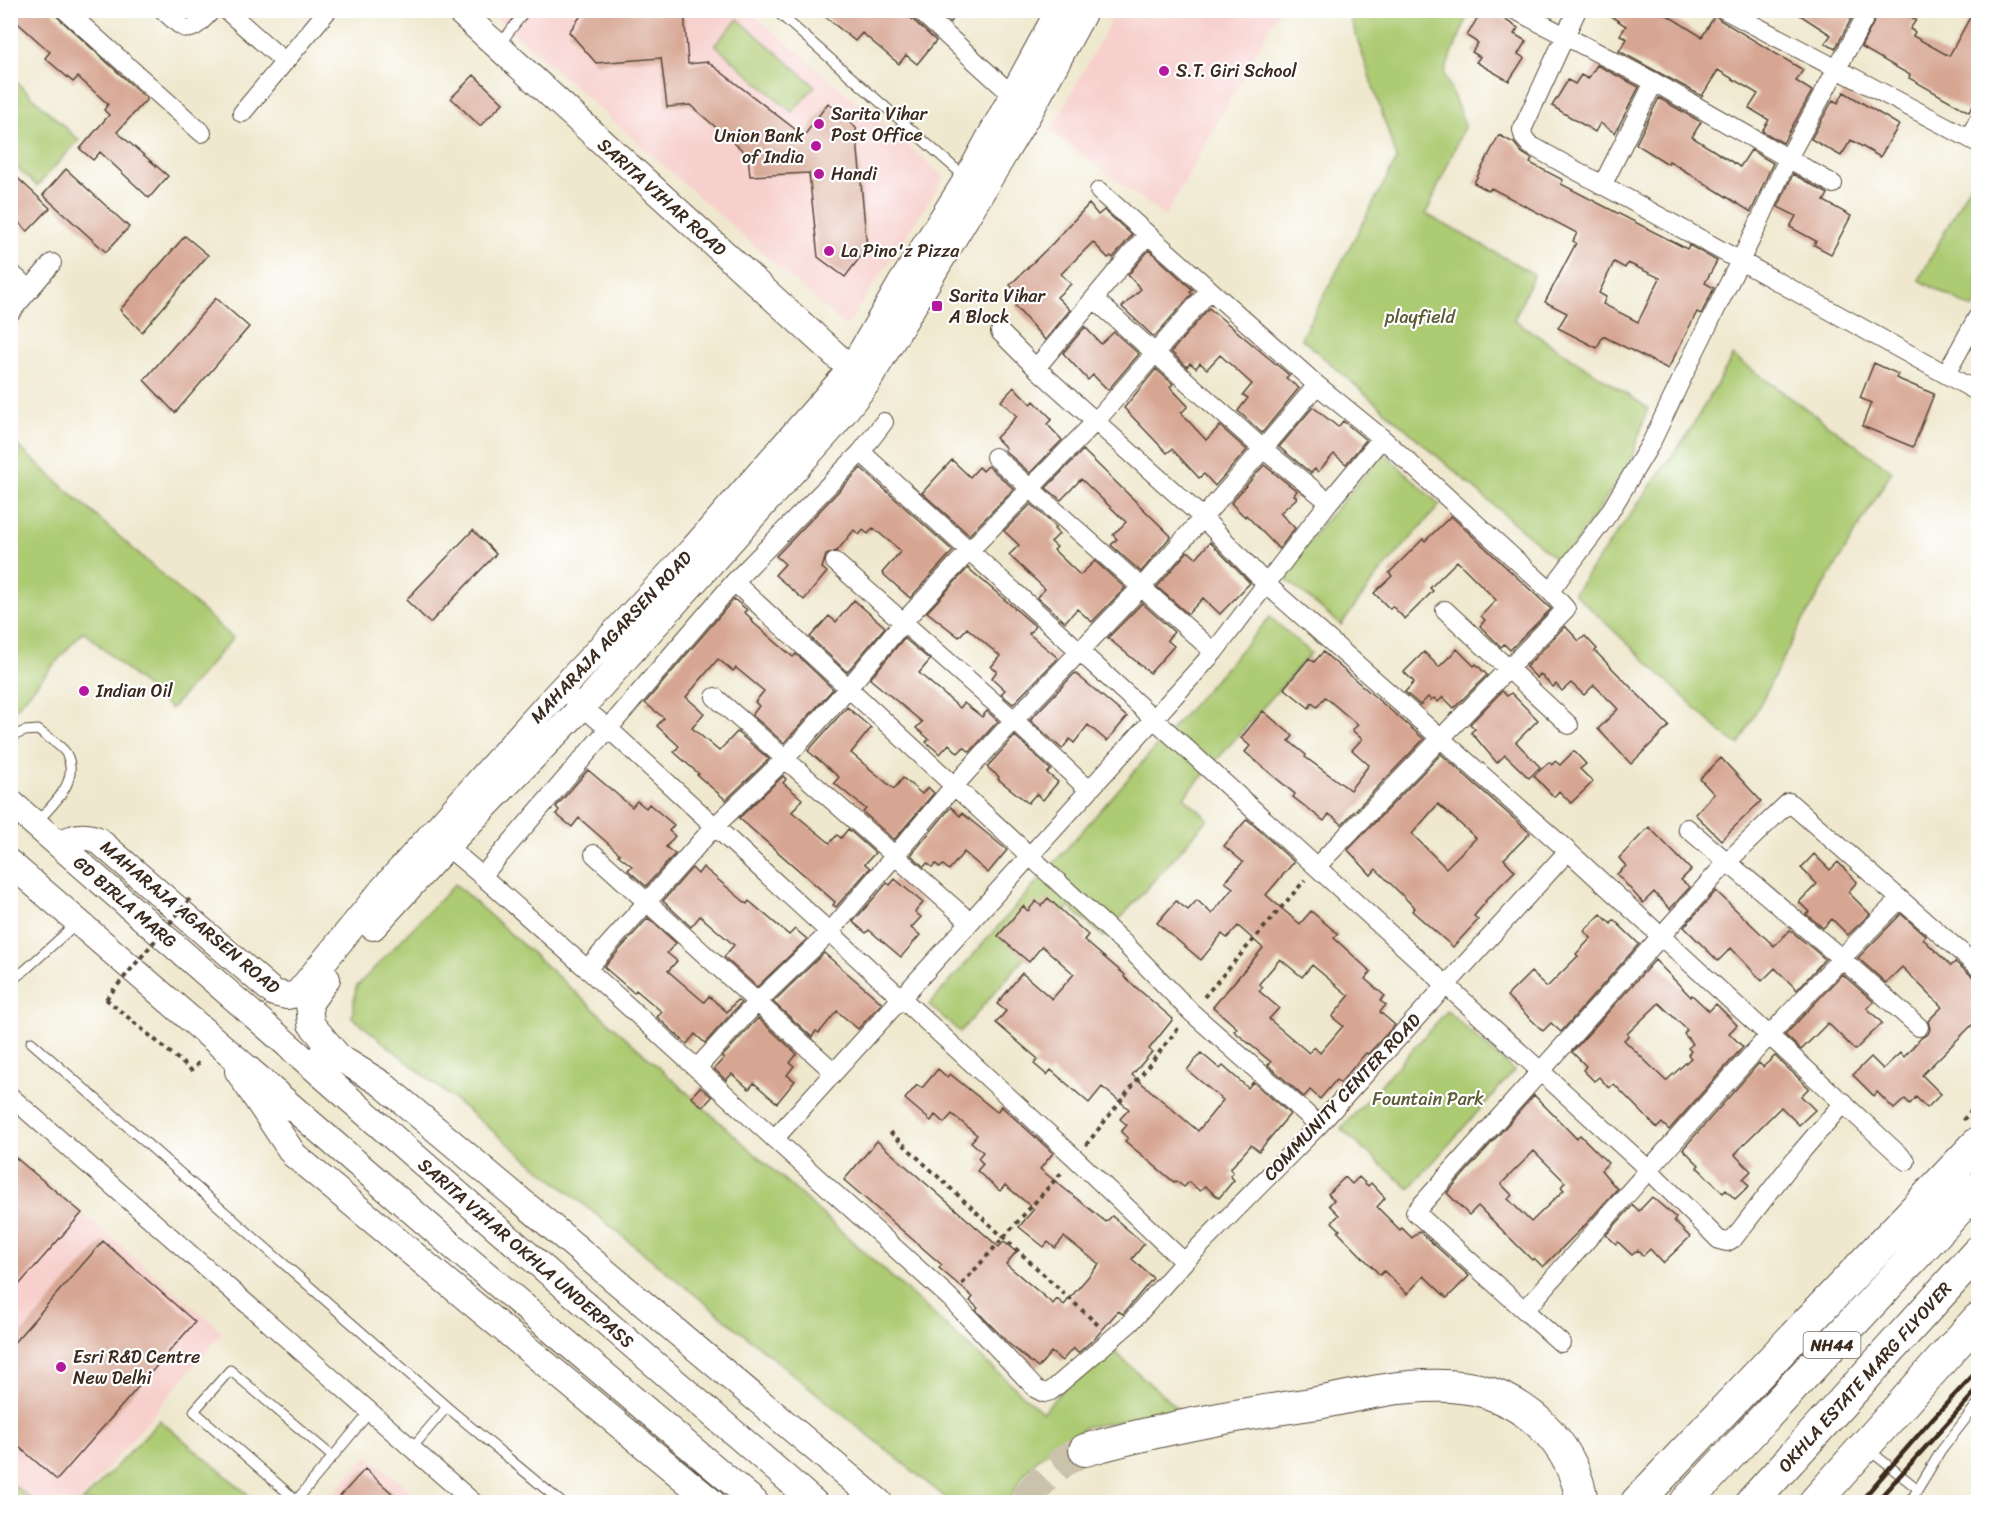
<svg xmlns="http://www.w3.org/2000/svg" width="1989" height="1513" viewBox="0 0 1989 1513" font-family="Sriracha,sans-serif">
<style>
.built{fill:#f7d0cd}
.green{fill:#adcb73;stroke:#747a48;stroke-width:1.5}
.building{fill:#d7a693;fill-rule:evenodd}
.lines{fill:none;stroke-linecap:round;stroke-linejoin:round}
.highway-tunnel{stroke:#cbc2ab;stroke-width:32;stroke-dasharray:32 16;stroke-linecap:butt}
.lane-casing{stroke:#564638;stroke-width:11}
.street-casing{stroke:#564638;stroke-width:20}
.secondary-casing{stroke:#564638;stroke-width:28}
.highway-casing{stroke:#564638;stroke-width:34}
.path{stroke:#564638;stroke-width:4;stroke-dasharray:4.5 4.5;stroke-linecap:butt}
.lane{stroke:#fff;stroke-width:9}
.street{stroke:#fff;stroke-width:18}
.secondary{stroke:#fff;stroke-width:26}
.highway{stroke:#fff;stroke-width:32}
.rail{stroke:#3b2a1e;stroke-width:4.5}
.path-bridge{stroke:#564638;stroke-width:4;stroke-dasharray:4.5 4.5;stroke-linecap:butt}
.poi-dot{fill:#b5179e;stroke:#fff;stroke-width:2}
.labels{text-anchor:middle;stroke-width:4.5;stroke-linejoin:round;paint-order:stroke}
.shield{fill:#fff;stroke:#766a62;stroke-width:1.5}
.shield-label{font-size:16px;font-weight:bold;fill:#3b2a1e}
.poi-label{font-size:18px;fill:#3b2a1e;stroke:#fff;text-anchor:start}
.street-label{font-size:18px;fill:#3b2a1e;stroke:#fff}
.park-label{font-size:18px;fill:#5d5a38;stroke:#fff}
</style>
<rect width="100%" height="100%" fill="#fff"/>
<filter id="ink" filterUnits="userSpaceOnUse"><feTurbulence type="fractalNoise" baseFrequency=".0167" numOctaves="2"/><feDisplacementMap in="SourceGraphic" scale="12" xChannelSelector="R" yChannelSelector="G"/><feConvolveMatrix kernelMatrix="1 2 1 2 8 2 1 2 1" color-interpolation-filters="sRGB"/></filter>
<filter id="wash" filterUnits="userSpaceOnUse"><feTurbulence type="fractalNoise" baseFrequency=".008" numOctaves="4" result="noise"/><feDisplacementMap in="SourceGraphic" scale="24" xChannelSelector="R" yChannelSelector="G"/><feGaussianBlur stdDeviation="1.35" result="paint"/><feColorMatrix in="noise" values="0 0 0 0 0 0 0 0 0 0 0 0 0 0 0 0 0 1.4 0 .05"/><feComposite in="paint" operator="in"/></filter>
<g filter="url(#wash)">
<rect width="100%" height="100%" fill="#efe8ce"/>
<!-- built -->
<path class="built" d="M489 11H749L945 177 846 327Z
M1116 11H1279L1165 217 1051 131Z
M10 1153 223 1332 79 1502H34L11 1483Z
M368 1455 422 1502H326Z"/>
<!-- green -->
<path class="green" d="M1348 11H1470L1444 73 1465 125 1426 214 1534 274 1514 320 1648 408 1630 462 1578 540 1558 561 1301 338 1397 159Z
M738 19 815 86 792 112 715 45Z
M11 77 79 140 37 186 11 162Z
M1978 169V300L1973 309 1919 280Z
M1733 356 1892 471 1800 626 1739 745 1723 734 1574 593 1687 435Z
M11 440 233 638 171 709 83 631 11 714Z
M1384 453 1440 505 1378 575 1341 625 1283 577 1320 527Z
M1270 617 1311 653 1184 797 1208 819 1104 937 1069 907 960 1032 929 1005Z
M455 884 1042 1412 1106 1344 1179 1410 1086 1427 1039 1457 1023 1476 1008 1502H951L352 1017 356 987Z
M1447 1011 1514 1071 1409 1189 1341 1129Z
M160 1420 257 1502H82Z
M10 1483H11L34 1502H11Z"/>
<g id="blocks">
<!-- building -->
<path class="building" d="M10 10H50L147 99 117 132 168 176 149 198 100 152 93 160 80 149 109 115 104 110 108 104 78 77 73 82 45 58 50 52 10 16Z
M585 10H684L688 64 708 62 804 136 828 103 856 128 867 248 845 277 818 257 809 173 750 176 748 155 690 105 667 107 661 58 596 63 569 32Z
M817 10H908L911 18 936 41 917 64 906 55 899 64 862 33 855 41Z
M936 10H960L950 23Z
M1482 10H1490L1518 28 1514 34 1526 41 1518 54 1524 58 1509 81 1476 62 1480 57 1472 52 1478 43 1467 36Z
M1601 10H1659L1702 37 1715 15 1720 20 1803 70 1796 81 1812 91 1783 143 1762 131 1769 120 1749 108 1758 94 1718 70 1702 96 1619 51 1627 39 1620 35 1626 26Z
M1792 10H1856L1835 49 1825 43 1831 35Z
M1880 10H1899L1916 20 1910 29 1915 32 1913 36 1949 56 1974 10H1978V96L1969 112 1909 78 1910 75 1861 47Z
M1597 65 1639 87 1615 133 1600 123 1595 132 1552 106 1568 80 1575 84 1581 75 1588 79Z
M474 75 503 103 480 126 451 98Z
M1844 92 1899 125 1880 157 1851 140 1841 156 1811 139 1833 100 1838 103Z
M1659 98 1701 122 1692 137 1740 167 1751 150 1773 163 1751 212 1669 161 1668 164 1636 144Z
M1499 135 1514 143 1522 153 1532 159 1530 163 1563 180 1561 184 1687 249 1689 245 1717 261 1705 283 1714 288 1701 314 1697 312 1668 369 1603 336 1597 348 1558 328 1567 313 1545 302 1576 243 1573 241 1577 233 1491 188 1489 191 1474 183ZM1614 262 1625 268 1628 263 1660 278 1638 322 1603 304 1606 297 1599 293Z
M66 169 129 227 106 252 43 195Z
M10 171 50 208 28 231 10 215Z
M1793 174 1828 194 1824 201 1851 216 1831 254 1814 245 1816 241 1790 227 1796 216 1778 207Z
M1089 204 1098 215 1104 210 1132 235 1113 258 1111 256 1108 258 1093 242 1061 274 1071 284 1057 297 1070 310 1045 340 1015 306 1023 299 1010 285 1053 243Z
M185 236 208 255 142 332 120 310Z
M1149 250 1193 290 1190 292 1192 294 1154 337 1122 307 1141 289 1128 275Z
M216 298 249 327 175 413 144 380Z
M1209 308 1289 375 1286 378 1299 388 1262 433 1238 411 1248 398 1243 395 1252 384 1220 355 1207 369 1200 363 1196 368 1190 363 1187 367 1171 352Z
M1085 327 1101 344 1114 332 1139 354 1108 390 1093 375 1088 380 1063 353Z
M1874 363 1898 374 1896 378 1934 394 1913 447 1862 426 1871 403 1860 398Z
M1156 369 1173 384 1170 387 1188 406 1181 413 1206 440 1220 426 1247 450 1215 486 1204 474 1199 478 1172 449 1167 453 1124 408Z
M1014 387 1031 404 1034 401 1052 419 1047 424 1062 440 1030 473 1004 450 1006 448 996 438 1017 416 1001 401Z
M1313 407 1338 427 1343 421 1366 440 1346 464 1334 454 1318 472 1315 469 1311 473 1279 447Z
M1083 450 1171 536 1141 572 1111 545 1117 539 1113 535 1126 522 1081 479 1061 500 1046 488Z
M952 460 970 477 979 467 983 471 988 466 1014 489 969 535 922 493Z
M1264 465 1297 491 1294 495 1297 498 1280 513 1295 528 1279 549 1246 515 1245 517 1231 503Z
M861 468 953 551 910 598 882 573 901 551 873 528 868 534 863 530 859 535 854 530 837 551 826 555 822 568 827 572 804 600 775 575 785 564 776 556Z
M1031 504 1056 527 1054 529 1059 534 1051 542 1057 547 1054 550 1080 575 1095 561 1125 588 1092 622 1077 609 1065 622 1037 597 1045 589 1009 555 1019 545 1004 531Z
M1451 516 1551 609 1510 650 1504 644 1501 647 1480 626 1485 620 1481 616 1496 600 1457 561 1430 588 1433 591 1405 619 1392 606 1390 609 1374 593 1392 576 1389 573 1423 539 1425 541Z
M473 530 496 554 430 623 406 600Z
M1210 542 1250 583 1220 614 1203 598 1188 614 1157 587 1187 552H1189L1196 558Z
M968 568 1035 626 1029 634 1058 658 1013 704 1001 694 1005 690 992 678 997 671 991 667 1000 656 967 628 959 637 927 612Z
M734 599 747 610 744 612 752 619 750 620 793 657 796 654 833 689 784 743 752 715 759 706 755 702 764 691 736 668 733 671 718 659 686 697 704 713 692 728 719 751 737 732 769 759 726 800 697 775 699 774 674 752 679 746 657 726 664 718 645 703Z
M854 600 885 627 847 672 810 637 829 616 836 622Z
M1142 603 1174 632 1167 640 1174 646 1150 673 1108 638Z
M1565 626 1579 641 1585 636 1597 649 1595 651 1669 726 1631 764 1598 729 1618 709 1594 685 1584 695 1571 683 1562 691 1556 684 1553 687 1540 674 1537 678 1526 667Z
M904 638 930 660 919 673 960 708 964 703 982 717 987 711 998 721 970 752 964 747 958 753 949 744 940 754 926 742 929 739 916 728 922 722 870 679Z
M1457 649 1474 666 1476 664 1487 675 1454 708 1443 697 1438 702 1434 698 1431 700 1428 697 1420 705 1405 692 1414 682 1404 672 1424 652 1439 667Z
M1323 652 1424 739 1342 824 1329 814 1324 821 1293 797 1295 794 1245 752 1250 746 1241 738 1263 711 1293 736 1289 741 1306 755 1305 757 1350 790 1369 765 1352 750 1362 739 1352 730 1358 725 1325 697 1317 707 1312 703 1309 708 1284 688 1309 658 1314 662Z
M1075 673 1127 717 1107 741 1088 725 1074 743 1070 739 1062 749 1030 720Z
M1502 691 1507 696 1511 693 1538 720 1516 742 1540 767 1529 778 1505 755 1497 763 1471 732 1475 729 1470 724Z
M847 707 871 728 851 753 894 789 903 778 922 794 928 787 934 793 894 840 863 812 866 809 834 783 839 777 808 751Z
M1015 736 1051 770 1047 773 1058 782 1043 800 1036 794 1028 803 998 779 999 777 987 767Z
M1574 751 1586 764 1580 769 1593 782 1571 803 1559 791 1554 797 1534 776 1549 762 1552 765 1555 761 1560 765Z
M1441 754 1530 833 1504 859 1515 871 1485 901 1486 902 1474 916 1478 920 1453 947 1412 911 1415 908 1376 869 1371 875 1348 850ZM1438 804 1476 838 1446 868 1412 834Z
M1721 758 1761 801 1721 840 1695 814 1714 794 1700 779Z
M588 770 632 807 637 801 646 808 649 804 674 825 669 831 675 836 666 847 675 854 646 886 628 870 632 866 618 855 620 854 579 818 572 827 556 814 559 810 556 807Z
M783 776 786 779 783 783 802 799 792 812 830 843 837 835 841 838 848 829 875 853 865 864 870 868 836 907 833 905 835 902 739 818Z
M951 807 960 816 962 813 1007 850 988 873 964 852 949 870 943 865 940 868 936 864 932 867 927 863 924 867 911 855Z
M1247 819 1294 862 1266 895 1300 924 1311 911 1338 934 1334 938 1371 972 1365 979 1385 996 1380 1001 1386 1005 1380 1012 1395 1025 1368 1054 1366 1053 1340 1083 1336 1080 1320 1099 1310 1090 1304 1097 1268 1065 1271 1062 1234 1031 1237 1028 1213 1007 1263 948 1238 926 1227 938 1222 934 1201 960 1157 923 1176 901 1188 910 1197 900 1212 914 1233 888 1225 882 1243 862 1224 846ZM1280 959 1302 977 1312 965 1349 996 1332 1017 1343 1026 1320 1053 1314 1047 1309 1053 1269 1019 1279 1008 1259 991 1263 987 1259 984Z
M1649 827 1691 870 1681 880 1690 887 1670 909 1654 892 1643 903 1617 874 1626 866 1619 858Z
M1814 854 1830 870 1838 862 1857 882 1848 892 1870 914 1848 935 1832 919 1823 928 1806 914 1809 912 1799 902 1817 884 1801 868Z
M703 867 747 904 749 901 789 935 795 929 807 939 757 987 724 957 734 945 700 916 691 927 663 901 692 868 698 874Z
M895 879 923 903 915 912 921 917 911 928 920 935 901 957 869 930 866 933 853 922 887 883 890 885Z
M1716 891 1774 946 1790 930 1825 959 1797 990 1775 968 1762 981 1731 948 1718 961 1684 927Z
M1048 898 1088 935 1084 940 1125 975 1124 977 1173 1019 1149 1049 1152 1052 1132 1075 1198 1131 1223 1100 1187 1070 1201 1053 1220 1069 1223 1066 1248 1088 1253 1082 1290 1114 1259 1151 1251 1145 1230 1169 1233 1172 1230 1176 1234 1180 1219 1198 1205 1186 1200 1191 1189 1182 1184 1187 1176 1181 1174 1182 1125 1141 1128 1138 1121 1132 1127 1125 1120 1119 1129 1109 1102 1087 1089 1103 1051 1070 1047 1075 1034 1064 1038 1059 996 1023 1006 1011 997 1004 1022 973 1052 999 1074 974 1042 946 1029 962 998 936 1023 906 1028 911 1036 901 1041 906Z
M1601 914 1611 924 1614 920 1639 944 1561 1032 1551 1023 1543 1031 1507 996 1531 972 1547 987 1578 956 1576 954 1591 938 1584 931Z
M1901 914 1926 936 1923 939 1951 966 1955 962 1978 981V1019L1922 1075 1941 1094 1927 1108 1916 1097 1910 1104 1905 1099 1894 1109 1877 1092 1874 1096 1853 1075 1871 1057 1883 1069 1900 1053 1904 1057 1921 1038 1928 1034 1930 1029 1928 1021 1942 1007 1902 967 1886 983 1858 958Z
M648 918 676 943 667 953 677 961 668 971 704 1002 709 996 727 1012 737 1000 741 1003 705 1043 695 1034 687 1044 657 1017 662 1012 636 990 634 993 604 967Z
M824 953 882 1003 858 1029 837 1011 819 1033 816 1031 812 1037 773 1002Z
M1655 960 1691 997 1692 995 1709 1011 1716 1004 1737 1025 1729 1033 1743 1047 1669 1130 1662 1123 1657 1128 1614 1084 1609 1088 1599 1077 1594 1081 1583 1070 1586 1066 1572 1052ZM1659 1003 1687 1030 1684 1034 1693 1044 1688 1048 1691 1051 1688 1055 1691 1058 1666 1081 1624 1040 1628 1036 1627 1034Z
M1842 974 1874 1002 1867 1008 1882 1023 1855 1050 1828 1023 1801 1050 1785 1035Z
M758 1018 797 1054 790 1063 794 1066 787 1075 795 1081 777 1103 754 1083 749 1089 732 1074 726 1080 714 1069 724 1058 722 1057Z
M1775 1056 1809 1088 1801 1096 1815 1110 1799 1125 1781 1107 1742 1146 1735 1155 1751 1171 1743 1179 1749 1186 1735 1199 1726 1190 1723 1193 1697 1167 1699 1165 1683 1149 1759 1063 1763 1067Z
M938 1069 947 1077 950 1074 997 1112 1001 1106 1053 1153 1040 1169 1106 1222 1112 1216 1144 1244 1132 1259 1153 1278 1123 1314 1118 1311 1096 1337 1078 1353 1073 1348 1062 1361 1051 1352 1038 1368 1008 1343 976 1310 978 1308 970 1301 973 1297 939 1268 942 1265 844 1180 877 1141 999 1247 1004 1242 1016 1252 1006 1264 1053 1304 1057 1299 1064 1305 1099 1264 1064 1237 1055 1248 1048 1242 1044 1247 1019 1227 1034 1209 1005 1185 1000 1191 977 1171 983 1164 978 1158 983 1152 971 1142 977 1135 952 1114 944 1123 935 1115 931 1121 905 1099 917 1085 922 1088Z
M700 1087 712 1097 703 1107 691 1097Z
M1534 1095 1576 1138 1580 1135 1608 1163 1601 1170 1617 1189 1586 1224 1543 1267 1534 1258 1532 1260 1478 1206 1469 1215 1447 1193ZM1534 1151 1565 1182 1561 1187 1564 1190 1531 1222 1508 1199 1512 1195 1501 1184Z
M10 1153 82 1213 10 1295Z
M1345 1177 1352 1184 1359 1177 1368 1186 1371 1183 1385 1198 1377 1207 1400 1230 1402 1228 1412 1238 1419 1231 1469 1276 1447 1298 1424 1276 1407 1294 1384 1271 1380 1275 1338 1232 1340 1230 1332 1222 1339 1215 1329 1205 1334 1200 1328 1194Z
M1652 1197 1676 1218 1674 1221 1690 1237 1663 1263 1650 1249 1643 1256 1638 1250 1632 1255 1618 1242 1616 1244 1606 1235 1633 1205 1639 1211Z
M103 1241 195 1322 57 1480 10 1439V1347Z
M365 1469 403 1503H334Z"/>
</g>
</g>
<g filter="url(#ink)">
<use href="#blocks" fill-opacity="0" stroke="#564638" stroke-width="1.5"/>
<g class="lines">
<!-- highway-tunnel -->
<path class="highway-tunnel" d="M1024 1502C1040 1480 1059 1460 1085 1450"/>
<!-- lane casing -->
<g class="lane-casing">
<path id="lane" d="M775 10 965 177
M500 44 526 10
M10 737 25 731 38 730C46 737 63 746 67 755 80 782 52 805 36 823
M10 981 24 971 77 923
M31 1042 447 1407 411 1449
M447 1407 561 1502
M1869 1450 1918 1489
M296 1500 194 1411 230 1370 333 1457
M295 1502 370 1412
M1910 1502 1941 1451 1978 1403"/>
</g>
<!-- street casing -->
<g class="street-casing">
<path id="street" d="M65 10 202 133
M163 10C188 33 188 36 212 10
M226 10 285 62
M919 10 1020 102
M1515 10 1654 82 1833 184
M1577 10 1522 130 1524 138 1530 145 1978 392
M1725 10 1978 143
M242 113 328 10
M1969 138 1978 121
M1602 186 1654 82
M1099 191 1317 385 1382 438 1550 591 1566 609 1317 866
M10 272 30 290
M1094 299 1263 449 1329 502
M10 313 52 263
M1000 332 1036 368 1202 517 1267 585 1568 851 1906 1161
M1036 368 1147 235
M1946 374 1978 316
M884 422 861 452 734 582 482 876 587 969 950 1298 1036 1389 1044 1393 1051 1391 1130 1323 1184 1262 1319 1125 1568 851
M861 452 1649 1170 1719 1240 1727 1242 1734 1238 1795 1159 1844 1102
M995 457 1214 652
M835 562 1014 720 1089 790
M734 582 1126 945 1191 1012 1319 1125
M1550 591 1609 513 1651 443 1695 351 1756 229 1788 158 1869 10
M1445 610 1569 725
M715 697 970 922
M574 700 609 729 1075 1158 1184 1262
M1687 828 1841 958 1919 1027
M438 839 482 876
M594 854 834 1072
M587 969 714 827 785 759 849 687 904 621 969 551 1096 421 1210 290
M697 1068 757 1002 829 933 954 786 1014 720 1149 579 1263 449 1317 385
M10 1096 473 1502
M775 1138 1214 652 1329 502 1382 438
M1525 1310C1648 1172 1768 1030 1900 899
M1561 1343 1415 1212 1728 861 1789 802 1978 967"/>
</g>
<!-- secondary casing -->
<g class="secondary-casing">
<path id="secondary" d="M458 10 864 381
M10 802 481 1214 814 1502
M59 844C74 837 82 834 98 840L274 993 287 996 297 994 383 889 554 697 692 550 851 369 900 285 967 179 1059 10
M10 863 456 1249 755 1502
M373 927 447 846 582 707 832 428 867 383 1030 111 1085 10
M327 979 309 1004 311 1024 338 1056
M324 1048 382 1084 879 1502
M238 1071 294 1155 712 1502"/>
</g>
<!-- highway casing -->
<g class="highway-casing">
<path id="highway" d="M1085 1450C1159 1429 1234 1415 1311 1404 1344 1399 1377 1389 1410 1387 1433 1385 1463 1385 1486 1392 1537 1409 1574 1450 1582 1502
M1637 1502 1978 1143
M1686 1502 1978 1188
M1752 1502 1978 1252
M1815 1502 1978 1319"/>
</g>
<!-- path -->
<path class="path" d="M1204 997 1305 880
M106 999 191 1070 202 1060
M1963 1120 1978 1103
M890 1132 1098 1325
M1086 1145 1180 1026
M962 1284 1063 1171"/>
<!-- lane -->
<use href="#lane" class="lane"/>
<!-- street -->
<use href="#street" class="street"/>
<!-- secondary -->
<use href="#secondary" class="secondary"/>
<!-- highway -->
<use href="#highway" class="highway"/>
<!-- rail -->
<path class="rail" d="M1860 1502 1933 1418 1978 1370
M1876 1502 1978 1389"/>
<!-- path-bridge -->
<path class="path-bridge" d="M106 999 190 899"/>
</g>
</g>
<!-- markers -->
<g class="poi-dot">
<circle cx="1164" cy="71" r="6"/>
<circle cx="819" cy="124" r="6"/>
<circle cx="816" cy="146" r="6"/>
<circle cx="819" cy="174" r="6"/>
<circle cx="829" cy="251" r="6"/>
<rect x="931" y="300" width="12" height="12" rx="3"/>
<circle cx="84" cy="691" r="6"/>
<circle cx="61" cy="1367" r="6"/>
</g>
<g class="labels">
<!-- shield labels -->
<rect class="shield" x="1803.5" y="1332" width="57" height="26" rx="4.5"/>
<g class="shield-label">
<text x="1832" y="1351">NH44</text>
</g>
<!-- poi labels -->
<g class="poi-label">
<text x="1176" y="77">S.T. Giri School</text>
<text x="831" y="120">Sarita Vihar<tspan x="831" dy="21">Post Office</tspan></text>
<text x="804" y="142" text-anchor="end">Union Bank<tspan x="804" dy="21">of India</tspan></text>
<text x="831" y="180">Handi</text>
<text x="841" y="257">La Pino'z Pizza</text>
<text x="949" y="302">Sarita Vihar<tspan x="949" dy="21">A Block</tspan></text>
<text x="96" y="697">Indian Oil</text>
<text x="73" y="1363">Esri R&amp;D Centre<tspan x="73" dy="21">New Delhi</tspan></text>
</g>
<!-- street labels -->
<g class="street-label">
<text transform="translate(662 197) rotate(42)" y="6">SARITA VIHAR ROAD</text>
<text transform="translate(611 637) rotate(-47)" y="6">MAHARAJA AGARSEN ROAD</text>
<text transform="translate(125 902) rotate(41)" y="6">GD BIRLA MARG</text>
<text transform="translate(190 917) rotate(40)" y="6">MAHARAJA AGARSEN ROAD</text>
<text transform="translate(1342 1097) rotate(-47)" y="6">COMMUNITY CENTER ROAD</text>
<text transform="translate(526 1253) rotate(41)" y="6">SARITA VIHAR OKHLA UNDERPASS</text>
<text transform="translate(1865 1377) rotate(-48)" y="6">OKHLA ESTATE MARG FLYOVER</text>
</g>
<!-- park labels -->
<g class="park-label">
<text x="1420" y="323">playfield</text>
<text x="1428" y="1105">Fountain Park</text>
</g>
</g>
<!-- margin -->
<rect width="1989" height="1513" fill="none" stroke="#fff" stroke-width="36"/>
</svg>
